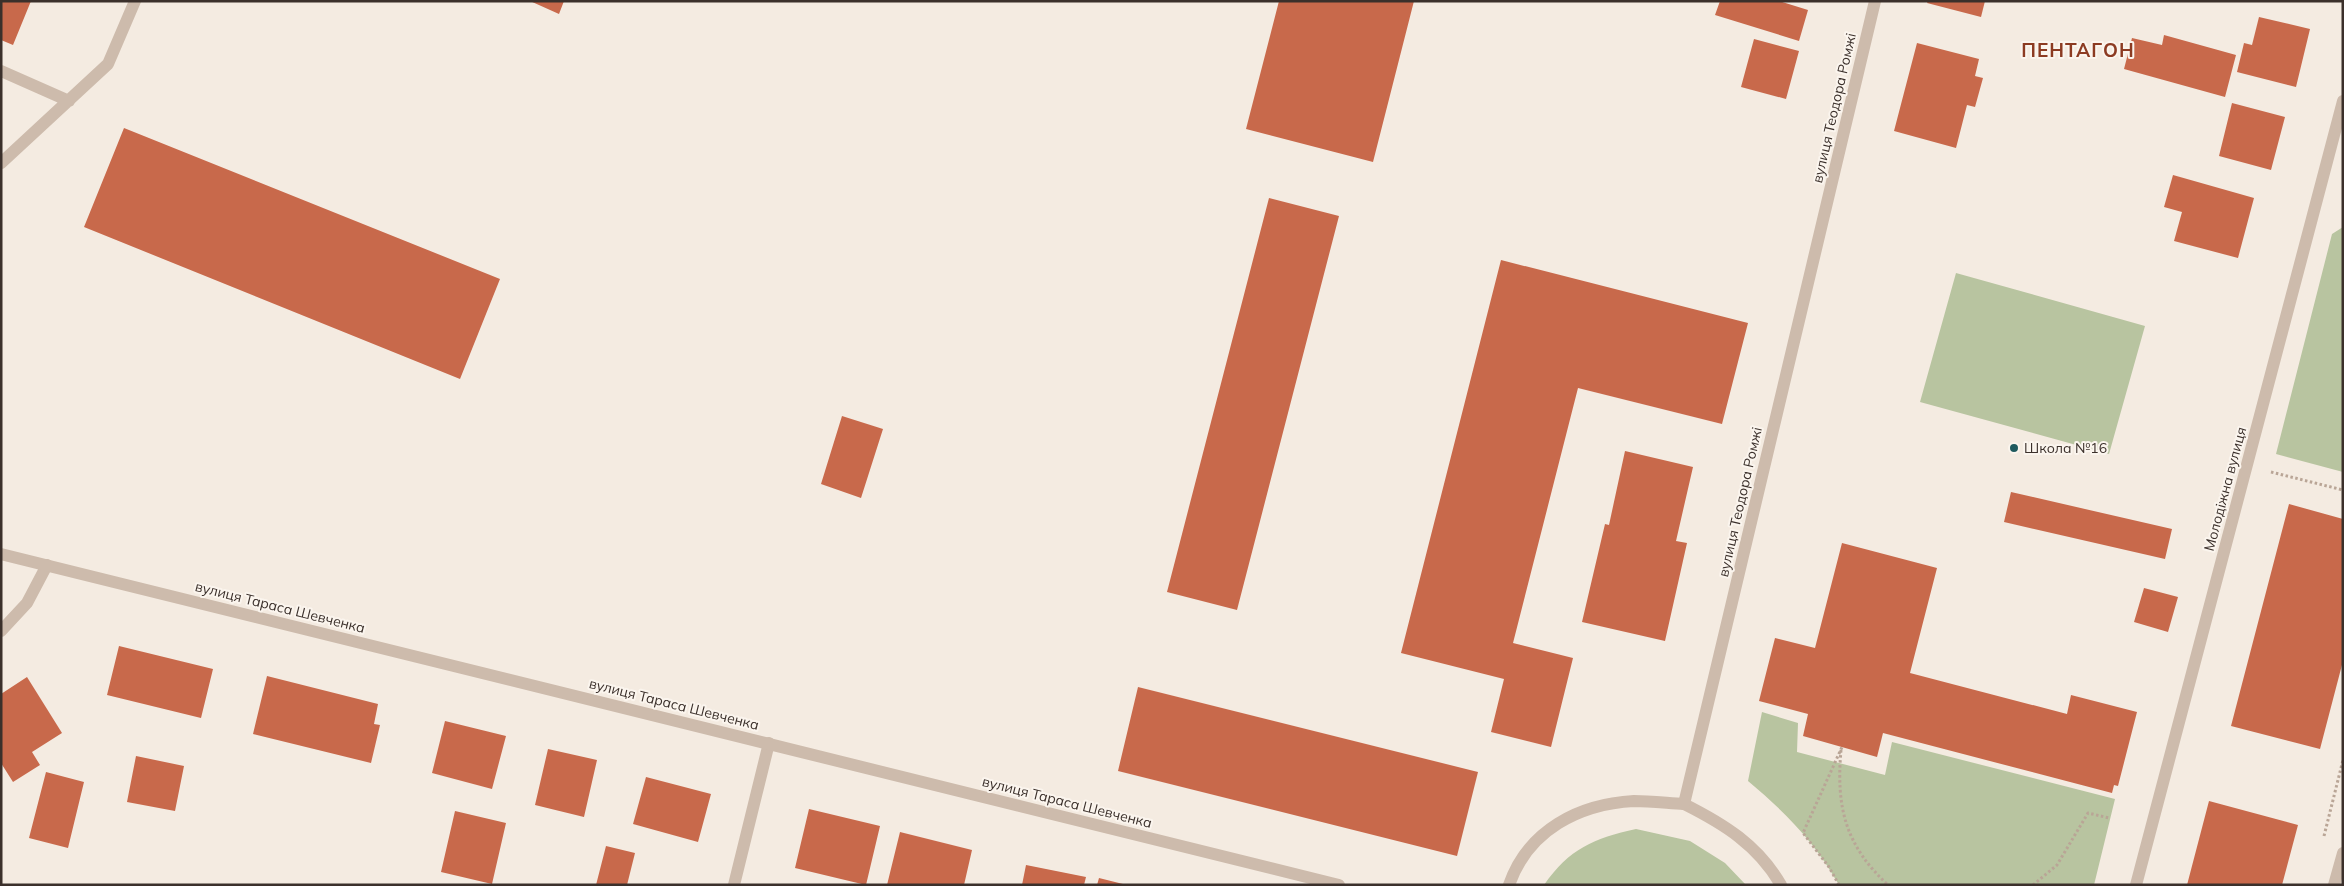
<svg xmlns="http://www.w3.org/2000/svg" width="2344" height="886" viewBox="0 0 2344 886" font-family="Mulish,sans-serif">
<style>
.green{fill:#b8c4a0}
.building{fill:#c8694b}
.lines{fill:none;stroke-linecap:round;stroke-linejoin:round}
.path{stroke:#b9a596;stroke-width:3;stroke-dasharray:2.5 2.5;stroke-linecap:butt}
.service{stroke:#cdbbac;stroke-width:12}
.minor{stroke:#cdbbac;stroke-width:12}
.tertiary{stroke:#cdbbac;stroke-width:12}
.poi-dot{fill:#1f5a5e;stroke:#fbf5ee;stroke-width:2}
.labels{text-anchor:middle;stroke-width:4;stroke-linejoin:round;paint-order:stroke}
.street-label{font-size:14px;fill:#3b302b;stroke:#fbf5ee}
.poi-label{font-size:14px;fill:#3b302b;stroke:#fbf5ee;text-anchor:start}
.district-label{font-size:19px;font-weight:bold;letter-spacing:1px;fill:#8c3b22;stroke:#fbf5ee}
</style>
<rect width="100%" height="100%" fill="#f4ebe1"/>
<!-- green -->
<path class="green" d="M2343 227V472L2276 454 2332 234Z
M1956 273 2145 326 2109 454 1920 402Z
M1762 712 1798 723 1797 752 1885 775 1892 742 2115 799 2094 885H1839C1814 841 1786 813 1748 781Z
M1636 829 1690 841 1725 863 1746 885H1544C1569 849 1594 838 1636 829Z"/>
<!-- building -->
<path class="building" d="M1 1H31L13 45 1 40Z
M530 1H564L559 14Z
M1279 1H1414L1373 162 1246 129Z
M1720 1H1779L1808 10 1799 41 1715 15Z
M1928 1H1985L1981 17 1927 3Z
M2259 17 2310 29 2296 87 2237 72 2244 43 2252 45Z
M2164 35 2236 55 2225 97 2124 69 2132 38 2162 45Z
M1754 39 1799 51 1786 99 1741 87Z
M1917 43 1979 59 1975 76 1983 78 1975 107 1967 105 1956 148 1894 131Z
M2232 103 2285 117 2271 170 2219 156Z
M124 128 500 279 460 379 84 227Z
M2173 175 2254 198 2238 258 2174 241 2182 212 2164 207Z
M1269 198 1339 216 1237 610 1167 592Z
M1501 260 1748 323 1722 424 1578 388 1513 643 1573 658 1551 747 1491 732 1504 679 1401 653Z
M842 416 883 429 861 498 821 484Z
M1625 451 1693 467 1676 541 1687 543 1665 641 1582 622 1605 524 1609 525Z
M2011 492 2172 529 2165 559 2004 522Z
M2289 504 2343 519V661L2320 749 2231 726Z
M1842 543 1937 568 1910 673 2067 714 2071 695 2137 712 2118 786 2114 785 2112 793 1883 733 1877 757 1803 736 1808 714 1759 701 1775 638 1815 648Z
M2144 588 2178 597 2168 632 2134 622Z
M119 646 213 669 201 718 107 695Z
M267 676 378 704 374 724 380 725 371 763 253 734Z
M27 677 62 733 32 752 40 765 13 782 1 763V694Z
M1138 687 1478 772 1457 856 1118 771Z
M445 721 506 736 492 789 432 773Z
M548 749 597 760 584 817 535 805Z
M136 756 184 766 175 811 127 802Z
M46 772 84 782 68 848 29 838Z
M646 777 711 794 698 842 633 824Z
M2209 801 2298 825 2282 885H2187Z
M809 809 880 826 866 885 795 868Z
M455 811 506 823 492 884 441 872Z
M900 832 972 850 964 885H887Z
M606 846 635 853 627 885H596Z
M1026 865 1086 877 1084 885H1022Z
M1099 878 1123 884V885H1097Z"/>
<g class="lines">
<!-- path -->
<path class="path" d="M2271 472 2343 490
M1841 750C1836 807 1845 845 1888 885
M2324 836 2343 760
M1839 885 1829 867 1803 833 1842 747
M2033 885 2057 865 2088 813 2109 818"/>
<!-- service -->
<path class="service" d="M1 71 69 101
M1 163 108 64 135 1
M1684 804C1724 824 1758 845 1781 885"/>
<!-- minor -->
<path class="minor" d="M1 631 27 603 47 565
M734 885 769 743
M1509 885C1528 830 1579 804 1634 801 1650 801 1667 803 1684 804L1875 1
M2136 885 2343 101
M2334 885 2343 853"/>
<!-- tertiary -->
<path class="tertiary" d="M1 554 1339 885"/>
</g>
<!-- markers -->
<circle class="poi-dot" cx="2014" cy="448" r="5"/>
<g class="labels">
<!-- street labels -->
<g class="street-label">
<text transform="translate(1834 108) rotate(-77)" y="5">вулиця Теодора Ромжі</text>
<text transform="translate(2225 489) rotate(-75)" y="5">Молодіжна вулиця</text>
<text transform="translate(1740 502) rotate(-77)" y="5">вулиця Теодора Ромжі</text>
<text transform="translate(280 607) rotate(14)" y="5">вулиця Тараса Шевченка</text>
<text transform="translate(674 704) rotate(14)" y="5">вулиця Тараса Шевченка</text>
<text transform="translate(1067 802) rotate(14)" y="5">вулиця Тараса Шевченка</text>
</g>
<!-- poi labels -->
<g class="poi-label">
<text x="2024" y="453">Школа №16</text>
</g>
<!-- district labels -->
<g class="district-label">
<text x="2078" y="57">ПЕНТАГОН</text>
</g>
</g>
<!-- border -->
<rect width="2344" height="886" fill="none" stroke="#3b302b" stroke-width="5"/>
</svg>
